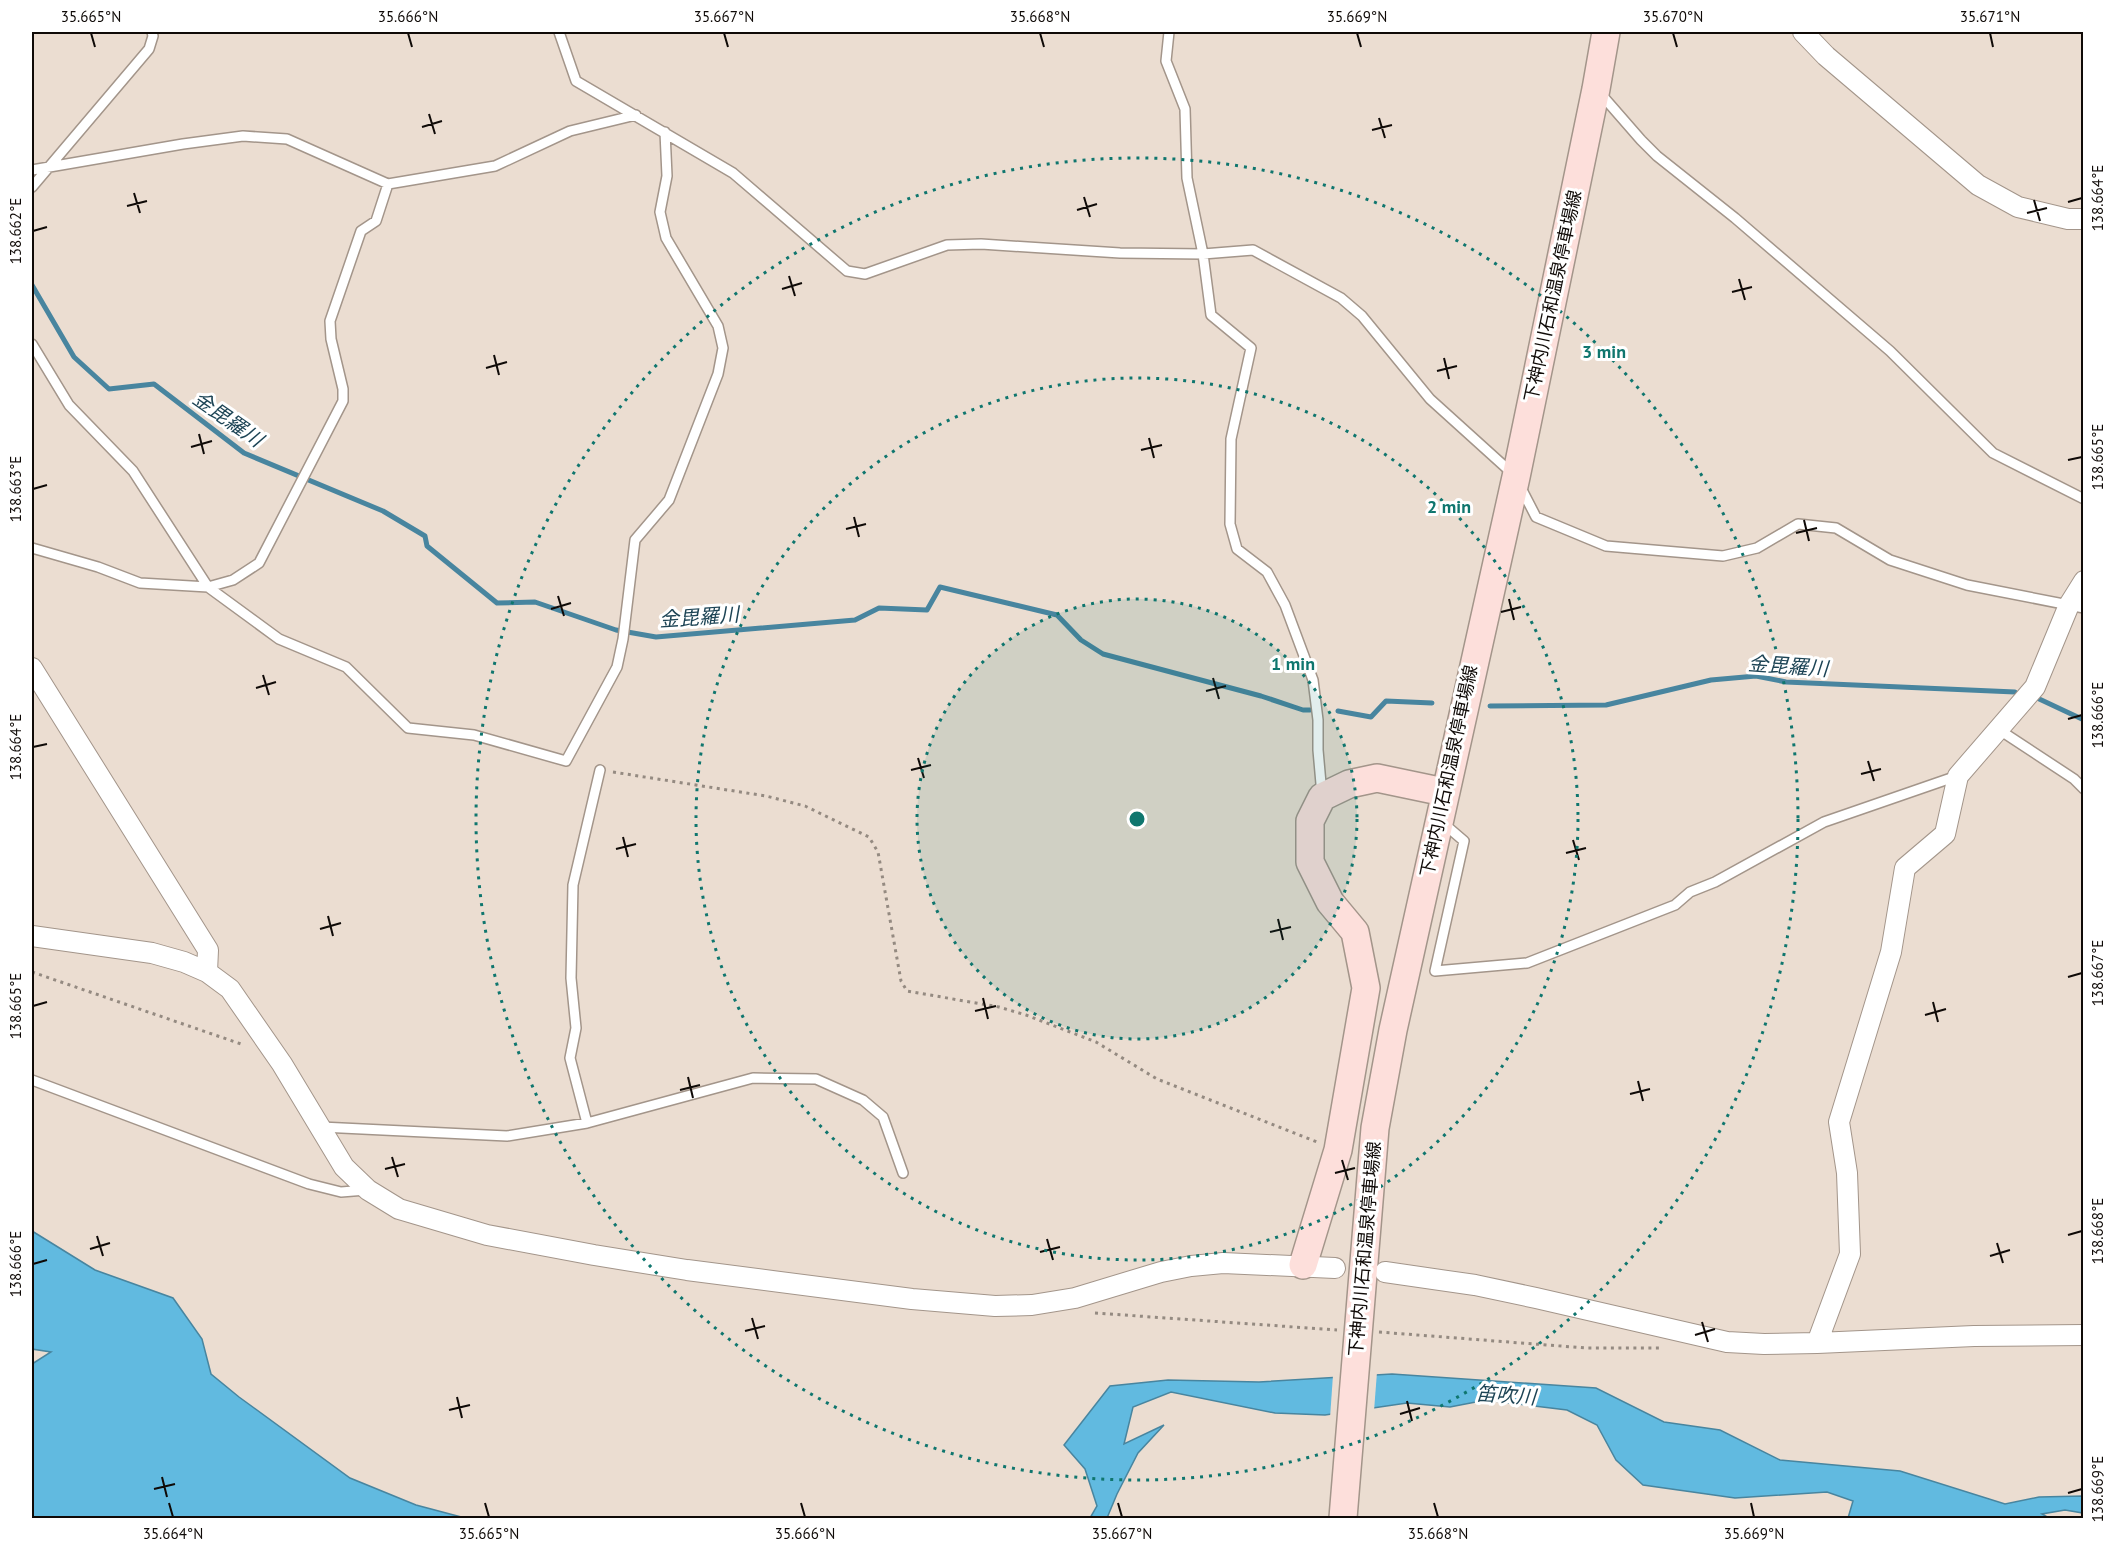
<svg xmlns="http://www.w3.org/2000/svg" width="2115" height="1550" viewBox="0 0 2115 1550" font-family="'PT Sans','Noto Sans JP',sans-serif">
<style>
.water{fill:#61bae0;stroke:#48859f;stroke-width:1.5}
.pier{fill:#ebddd1}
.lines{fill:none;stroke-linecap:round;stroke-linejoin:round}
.stream{stroke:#48859f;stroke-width:5}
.lane-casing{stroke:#a3958a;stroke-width:12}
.street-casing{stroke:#a3958a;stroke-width:22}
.secondary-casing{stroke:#a3958a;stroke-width:30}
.path{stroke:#948a81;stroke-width:3;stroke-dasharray:3 4.5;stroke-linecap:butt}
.lane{stroke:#fff;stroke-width:9}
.street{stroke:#fff;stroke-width:20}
.secondary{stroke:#fddfdb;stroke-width:27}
.ticks{fill:none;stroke:#0f0a07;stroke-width:2}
.ring{fill:none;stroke:#0f766e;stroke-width:3;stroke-dasharray:3 6}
.labels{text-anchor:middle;stroke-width:6;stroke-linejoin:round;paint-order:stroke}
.street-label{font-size:18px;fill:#0f0a07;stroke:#fff}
.water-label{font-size:20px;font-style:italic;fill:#1d4455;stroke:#fff}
.centre{fill:#0f766e;stroke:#fff;stroke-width:3}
.ring-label{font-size:18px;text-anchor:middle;font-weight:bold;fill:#0f766e;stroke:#fff;stroke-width:6;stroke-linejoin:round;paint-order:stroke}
.neatline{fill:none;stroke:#0f0a07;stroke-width:2}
.ticks-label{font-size:15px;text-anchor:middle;fill:#0f0a07}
</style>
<rect width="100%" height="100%" fill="#ebddd1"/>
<!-- water -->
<path class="water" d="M32 1231 95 1270 173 1298 202 1339 211 1374 239 1397 350 1478 416 1505 465 1518H32V1364L51 1352 32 1349Z
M1392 1374 1596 1388 1664 1422 1720 1430 1780 1460 1900 1471 2005 1504 2039 1497 2083 1496V1513L2065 1510 2042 1514 2049 1518H1848L1853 1501 1827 1492 1735 1498 1643 1485 1616 1460 1597 1425 1567 1410 1486 1400 1450 1407 1407 1403 1325 1415 1275 1413 1171 1392 1133 1407 1124 1444 1164 1425 1138 1453 1117 1494 1107 1518H1090L1097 1506 1085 1469 1064 1445 1110 1386 1168 1380 1259 1382Z"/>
<!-- pier -->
<path class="pier" d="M1377 1372 1374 1411 1330 1418 1333 1375Z"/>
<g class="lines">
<!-- stream -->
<path class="stream" d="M32 285 74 357 109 389 154 384 244 453 383 511 425 536 427 546 497 603 535 602 616 630 656 637 855 620 879 608 927 610 940 587 1057 615 1081 640 1103 654 1261 696 1303 710H1310
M2035 697 2084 720
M1490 706 1606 705 1711 680 1756 676 1786 682 2015 692
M1338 711 1371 717 1386 701 1432 703"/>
<!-- lane casing -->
<g class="lane-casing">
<path id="lane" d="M559 32 576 81 733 173 847 271 865 274 947 245 981 244 1120 253 1203 254 1253 250 1341 298 1362 316 1430 399 1513 474
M1169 32 1166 61 1185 109 1187 178 1203 254 1211 315 1251 348 1231 439 1230 524 1237 549 1267 572 1285 605 1313 680 1318 720V750L1322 795
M1600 93 1641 140 1657 156 1735 218 1890 351 1993 453 2084 499
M32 170 183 144 243 136 287 139 388 184 495 166 570 131 636 115
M32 187 149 49 153 36 152 32
M32 344 69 405 133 471 208 587 279 639 346 667 408 728 474 735 566 761 617 667 623 639 635 540 669 500 718 374 723 348 718 326 666 238 660 212 667 176 665 132
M1520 486 1536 517 1606 546 1723 556 1757 548 1798 524 1836 528 1890 560 1967 585 2084 608
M32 548 98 567 140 583 208 587 233 580 259 563 343 401V389L331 339 330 321 361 231 376 221 388 184
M1998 729 2074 779 2084 789
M1443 823 1464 841 1435 971 1527 963 1675 905 1690 892 1715 882 1824 822 1957 776
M32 1080 309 1184 341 1192 366 1190
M587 1123 570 1058 576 1028 571 978 573 885 600 770
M321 1127 507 1136 587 1123 753 1078 816 1079 863 1100 883 1117 903 1173"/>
</g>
<!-- street casing -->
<g class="street-casing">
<path id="street" d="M1803 32 1826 56 1978 185 2018 207 2068 219H2084
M32 668 208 950 207 972
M32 936 152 953 184 962 207 972 230 989 282 1064 344 1167 368 1190 399 1209 487 1235 594 1255 687 1270 912 1299 995 1306 1032 1305 1075 1298 1161 1272 1191 1266 1223 1263 1335 1268
M1385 1272 1475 1285 1536 1298 1727 1342 1764 1344 1817 1343 1974 1336 2084 1335
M1817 1343 1850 1254 1847 1173 1839 1122 1891 952 1905 868 1945 834 1958 776 2035 687 2069 605 2084 581"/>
</g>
<!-- secondary casing -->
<g class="secondary-casing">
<path id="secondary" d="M1303 1265 1338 1150 1366 988 1355 932 1330 902 1310 862V821L1322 797 1349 784 1377 778 1444 792
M1343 1518 1375 1128 1393 1030 1516 477 1596 89 1606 32"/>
</g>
<!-- path -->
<path class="path" d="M613 772 766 796 805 806 869 837 878 852 901 981 907 991 999 1007 1026 1015 1096 1042 1157 1079 1317 1142
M32 972 244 1045
M1095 1313 1337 1330
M1379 1332 1586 1348H1663"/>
<!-- lane -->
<use href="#lane" class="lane"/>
<!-- street -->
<use href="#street" class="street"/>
<!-- secondary -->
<use href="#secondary" class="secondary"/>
</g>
<!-- ticks -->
<path class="ticks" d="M91 33 95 47M408 33 412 47M724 33 728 47M1040 33 1044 47M1357 33 1361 47M1673 33 1677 47M1990 33 1993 47M429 114 435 134M1379 118 1385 138M422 127 442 121M1372 130 1392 125M134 193 140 213M1084 197 1090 217M2034 200 2040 221M2068 202 2082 198M127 206 147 201M1077 210 1097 204M2027 213 2047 208M33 231 47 227M789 276 795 296M1739 279 1745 300M782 289 802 283M1732 292 1752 287M494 355 499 375M1444 358 1449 379M486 368 507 362M1437 371 1457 366M199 434 204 454M1149 438 1154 458M191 447 212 441M1141 450 1162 445M2068 460 2082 457M33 489 47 485M854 517 859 537M1804 520 1809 541M846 529 866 524M1796 533 1817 528M558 596 564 616M1509 599 1514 620M551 609 571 603M1501 612 1521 607M263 675 269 695M1213 678 1219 699M256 688 276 682M1206 691 1226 686M2068 719 2082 715M33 747 47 744M918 758 924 778M1868 761 1874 781M911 770 931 765M1861 774 1881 769M623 837 628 857M1573 840 1579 860M616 849 636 844M1566 853 1586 848M328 916 333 936M1278 919 1283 940M320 929 341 923M1270 932 1291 927M2068 977 2082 973M983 998 988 1019M1933 1002 1938 1022M33 1006 47 1002M975 1011 996 1006M1925 1015 1946 1009M688 1077 693 1098M1638 1081 1643 1101M680 1090 700 1085M1630 1094 1650 1089M392 1157 398 1177M1342 1160 1348 1180M385 1169 405 1164M1335 1173 1355 1168M2068 1235 2082 1231M97 1236 103 1256M1047 1239 1053 1260M1997 1243 2003 1263M90 1249 110 1243M1040 1252 1060 1247M1990 1256 2010 1250M33 1264 47 1260M752 1318 758 1339M1702 1322 1708 1342M745 1331 765 1326M1695 1335 1715 1329M457 1397 462 1418M1407 1401 1412 1421M449 1410 470 1405M1400 1414 1420 1408M162 1477 167 1497M154 1489 175 1484M2068 1493 2082 1489M169 1503 173 1517M485 1503 489 1517M801 1503 805 1517M1118 1503 1122 1517M1434 1503 1438 1517M1751 1503 1754 1517"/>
<!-- distance rings -->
<circle cx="1137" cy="819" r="220" fill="#0f766e" fill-opacity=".12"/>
<g class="ring">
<circle cx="1137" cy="819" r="220"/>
<circle cx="1137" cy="819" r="441"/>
<circle cx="1137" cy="819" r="661"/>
</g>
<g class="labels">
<!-- street labels -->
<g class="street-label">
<text transform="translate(1553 296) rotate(-78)" y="6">下神内川石和温泉停車場線</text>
<text transform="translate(1449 771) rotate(-78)" y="6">下神内川石和温泉停車場線</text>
<text transform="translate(1365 1249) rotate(-85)" y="6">下神内川石和温泉停車場線</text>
</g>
<!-- water labels -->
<g class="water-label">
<text transform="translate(228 419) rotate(35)" y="7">金毘羅川</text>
<text transform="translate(699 617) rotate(-4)" y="7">金毘羅川</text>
<text transform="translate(1788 666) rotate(4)" y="7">金毘羅川</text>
<text transform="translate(1506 1395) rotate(4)" y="7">笛吹川</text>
</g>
</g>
<circle cx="1137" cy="819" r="9" class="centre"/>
<g class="ring-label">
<text x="1604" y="358">3 min</text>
<text x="1449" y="513">2 min</text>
<text x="1293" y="670">1 min</text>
</g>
<!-- border -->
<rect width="2115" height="1550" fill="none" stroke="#ffffff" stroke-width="66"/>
<rect x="33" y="33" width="2049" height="1484" class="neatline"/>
<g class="ticks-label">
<text x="91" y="22">35.665°N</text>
<text x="408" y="22">35.666°N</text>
<text x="724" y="22">35.667°N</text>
<text x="1040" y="22">35.668°N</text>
<text x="1357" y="22">35.669°N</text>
<text x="1673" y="22">35.670°N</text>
<text x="1990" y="22">35.671°N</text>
<text transform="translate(2098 198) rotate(-90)" y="5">138.664°E</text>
<text transform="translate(16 231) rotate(-90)" y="5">138.662°E</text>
<text transform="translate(2098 457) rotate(-90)" y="5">138.665°E</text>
<text transform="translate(16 489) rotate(-90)" y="5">138.663°E</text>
<text transform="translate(2098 715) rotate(-90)" y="5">138.666°E</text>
<text transform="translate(16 747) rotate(-90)" y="5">138.664°E</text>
<text transform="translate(2098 973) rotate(-90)" y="5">138.667°E</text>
<text transform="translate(16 1006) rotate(-90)" y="5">138.665°E</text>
<text transform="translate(2098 1231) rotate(-90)" y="5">138.668°E</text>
<text transform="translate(16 1264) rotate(-90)" y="5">138.666°E</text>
<text transform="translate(2098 1489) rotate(-90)" y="5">138.669°E</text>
<text x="173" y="1539">35.664°N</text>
<text x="489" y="1539">35.665°N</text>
<text x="805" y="1539">35.666°N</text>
<text x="1122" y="1539">35.667°N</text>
<text x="1438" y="1539">35.668°N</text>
<text x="1754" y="1539">35.669°N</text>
</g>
</svg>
